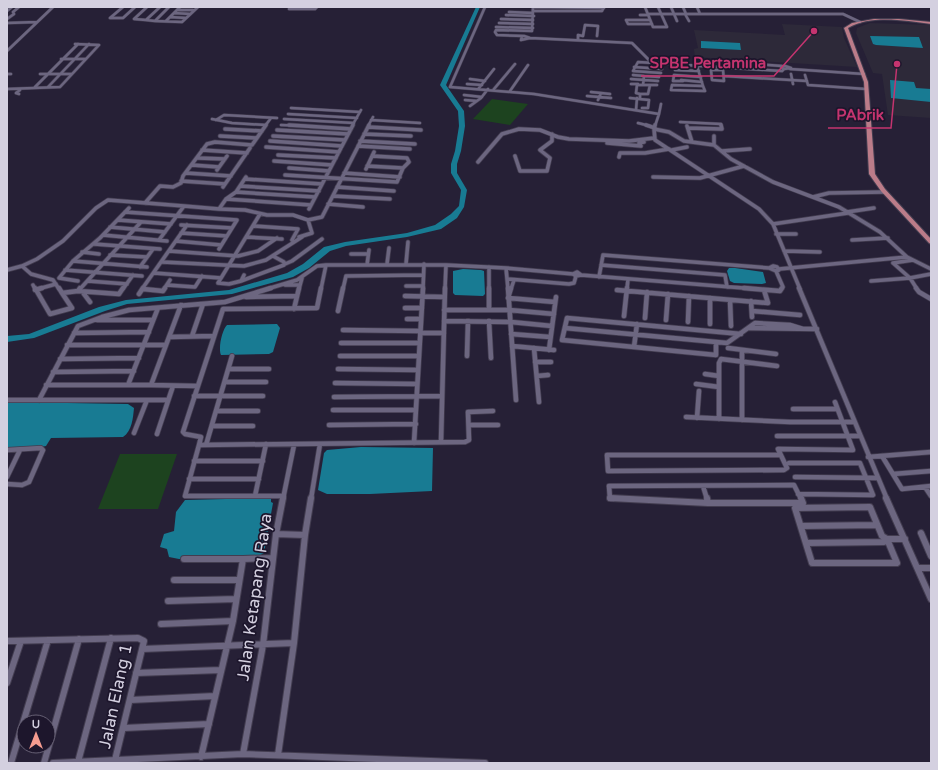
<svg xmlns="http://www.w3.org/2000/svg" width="938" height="770" viewBox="0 0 938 770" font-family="'Varela Round',sans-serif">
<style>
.industrial{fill:#2d2939}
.green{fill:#1d431f}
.water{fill:#187b93}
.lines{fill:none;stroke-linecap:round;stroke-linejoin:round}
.river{fill:#187b93;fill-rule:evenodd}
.street-far3-casing{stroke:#433d50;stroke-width:3.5}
.street-far2-casing{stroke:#433d50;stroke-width:5}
.street-far1-casing{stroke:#433d50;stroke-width:6}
.street-casing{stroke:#433d50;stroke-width:8}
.primary-casing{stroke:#433d50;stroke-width:2}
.street-far3{stroke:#6c6680;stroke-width:2.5}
.street-far2{stroke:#6c6680;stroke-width:3.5}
.street-far1{stroke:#6c6680;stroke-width:4.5}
.street{stroke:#6c6680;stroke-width:6}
.primary{fill:#bb7c89;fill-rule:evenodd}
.labels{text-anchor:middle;stroke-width:3.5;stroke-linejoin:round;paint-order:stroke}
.near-street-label{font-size:17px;fill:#d4d0e0;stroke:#1d162c}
.leader{fill:none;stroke:#c5346f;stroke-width:1.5}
.callout-dot{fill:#c5346f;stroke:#1d162c;stroke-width:1.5}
.callout-label{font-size:15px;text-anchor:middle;font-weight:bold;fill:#c5346f;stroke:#1d162c;stroke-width:3.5;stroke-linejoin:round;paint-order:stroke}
</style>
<rect width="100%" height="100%" fill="#262036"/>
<!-- industrial -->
<path class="industrial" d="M870 23 931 25V118L888 115 882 74 873 73 856 33 857 28Z
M782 24 842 27 844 38 857 67 695 57 694 49 698 48 694 30 785 35Z"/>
<!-- green -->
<path class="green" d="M492 99 528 104 510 125 473 119Z
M120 454H177L158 509H98Z"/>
<!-- water -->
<path class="water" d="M870 36 919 37 923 48 876 45 873 44Z
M701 41 740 43 741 50 701 48Z
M890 80 914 82 916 88 931 89V102L891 98Z
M729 268H735L763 272 766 283 762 284 734 283 730 281 727 271Z
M463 269 481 270 484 271 485 294 483 296 455 295 453 293V271Z
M277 324 280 328 273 352 269 354 221 355C218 348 222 330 227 325Z
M7 402 128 404 134 408C133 418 132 431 123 437L51 438 46 446 41 447H7Z
M361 447 433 448 432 491 370 494H327L318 490 324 453 327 450Z
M271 498V502L273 503 264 553 259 556 179 559 169 557 167 549 160 547 164 534 174 531 176 512 185 500Z"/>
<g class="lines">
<!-- river -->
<path class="river" d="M476 7H480L446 85 464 111 465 126 461 151 457 164V173L467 190 464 207 457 218 441 229 407 237 346 246 330 251 309 268 293 277 232 294 127 304 105 311 34 338 7 342V336L29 334 99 307 126 300 229 290 287 273 303 264 324 247 345 242 407 233 435 225 451 214 459 206 461 190 451 173V164L455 151 459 126 458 111 440 85Z"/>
<!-- street-far3 casing -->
<g class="street-far3-casing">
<path id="street-far3" d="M123 7 110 18H123L135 7
M160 7 146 20 155 21 169 7
M485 7 450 87 534 94 659 114 655 126
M645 7 653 27H667L658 7
M671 7 677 21
M683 7 686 14
M697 7 700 14
M604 8 533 7 532 31 496 30 495 32 497 35 524 36 530 38 632 43 649 60 661 63
M289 9H315L317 7
M178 10H193
M7 11 12 7
M533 11H602L604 7
M509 12 533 13
M174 13 190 14
M648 14H843L860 22
M685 14 689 21
M506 15 534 16
M640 15H648
M170 17 186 18
M7 19 14 14 13 12 19 7
M501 19 533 20
M146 20 134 19 147 7
M650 20H626L628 24H652
M155 21 182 22 198 7
M166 21 180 7
M7 23 37 22
M499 23 533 24
M496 27 533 28
M522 36 521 40 530 38
M578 40V35L583 36 585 25 598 26 597 36
M75 44 99 45
M7 51 53 7
M61 59H85
M697 66 703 86
M705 66 711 61 782 66
M785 66 791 68 784 69 781 67Z
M634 67 662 69
M790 69 864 74
M675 70 699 71
M711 70H723L724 81 712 80Z
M661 73 633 71 638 62 782 71 784 69
M7 74H11
M40 74H71
M791 74 793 84
M633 75 644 76 643 85H637L636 93 640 94V98
M805 75 808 85 866 89
M644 76 659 77
M724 76 807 81
M470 79 485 81
M631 79 658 81
M681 80 702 82
M683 81H673L674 75 701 77
M467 84 482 85
M631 84H638
M649 85H657
M672 85 703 86 705 91 671 90Z
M35 87 78 44
M48 87 89 44
M479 88 494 69
M7 89 60 87 99 45
M494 89 515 64
M510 91 528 65
M591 92 601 93 598 100
M601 93 610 94
M19 94 16 93 20 90
M640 94H648L650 85H643
M464 95 482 97
M587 96 611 98
M630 98 649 100 648 108H642
M465 100 477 101
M470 106 481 98 488 89
M291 108 360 112
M636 110 637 98
M288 114 357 118
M659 114 661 104
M212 119 232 123 266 125
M284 119 354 123
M216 120 224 115 277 118
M371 120 420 123
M680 122 721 124V126
M638 123 650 126
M281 125 306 126
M265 126 271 118
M352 126 361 110
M368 126 373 117"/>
</g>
<!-- street-far2 casing -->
<g class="street-far2-casing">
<path id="street-far2" d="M289 125 351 129
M646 125 655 128
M655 125 654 129 669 132 684 141 714 145 731 159 773 182 839 207 880 232 907 257 931 269
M687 126 692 142
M368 127 421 130
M688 128 722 129 721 125
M225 129 262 131
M654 129 655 140 759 209 773 224 800 289
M277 130 348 134
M364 134 411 136
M220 136 257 138
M273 136 345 140
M714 136V145
M270 141 342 146
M360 141 415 144
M607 143 641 146 639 143 644 142
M358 146 410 149
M266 147 339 152
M202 150 247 153
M672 150 687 147
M722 151 750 149
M278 155 336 158
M515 156 520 171H547L550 158 540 150 552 141V134
M619 157 620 153H645L669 149
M198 158 225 159
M274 161 332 165
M478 162 502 134 519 129 540 130 558 137 569 139 629 141 654 138
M192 165 219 167
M367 166 403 168
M289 168 329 171
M366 169 374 152
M217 170 227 156
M186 173 231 176
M344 173 400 177
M285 175 397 182 403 168 409 162 407 158 372 156
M653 177 700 178 744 166
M245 179 322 184
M181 181 225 184
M240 186 319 191
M223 187 250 148
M337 187 394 191
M236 192 315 197
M333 196 390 199
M813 197 829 193 885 192
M226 199 311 205
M145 203 160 186 173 187 181 183 183 176 207 144 215 142 252 145 266 125
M328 204 363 207
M219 209 245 210 267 215H293L308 220 322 217 369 125
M309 209 353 125
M125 212 237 220 219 249
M847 212 874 208
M118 220 171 224
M773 224 848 213
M181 225 232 228
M253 226 298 229 292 240
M110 227 165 232
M181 233 227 236
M776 234H796
M103 235 167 241
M246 237 282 239
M299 237 312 233 308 220
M159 240 184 206 219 209 226 199 236 192 246 177
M852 240 888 238
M176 241 221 245
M94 244 160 249
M169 251 238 256 258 251 277 238
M784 251 820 252
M82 252 99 254
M351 254H368
M110 255 147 257
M73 261 147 267
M162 262 244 266 266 260 302 237
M893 263 910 278 917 289
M893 263 913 260
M285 264 292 261 322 239
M387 264 389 248
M406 264 408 242
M367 265 369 250
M601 265 725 275 727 287
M22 266 37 259 63 241 96 208 108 200 184 206
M773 266 777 267 779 270 776 271 769 268Z
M140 267 153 249
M489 267V289
M506 268 508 289
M779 269 907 257
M7 270 22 266 31 274 53 280 59 289
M65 270 142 276
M776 271 783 287 781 289
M577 272 581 275 576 276 573 274Z
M154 273 221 278
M244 275 241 281 229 284 218 283 260 214
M581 275 756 289
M599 277 603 255 769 268
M507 279 569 284 574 283 576 276
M78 281 59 278 73 261 100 238 129 208
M88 281 127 284
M241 281 284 265V262L273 256
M871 281 910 278 931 274
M33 285 35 289
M167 285 195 287 202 276
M285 285H300
M406 286H423
M38 289 56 284
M80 289 141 222
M123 289 133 275
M142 289 187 225
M164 289 170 280
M267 289 297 280 317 266 326 265
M299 289 302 278
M321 289 326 265H446L506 268 573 274
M343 289 346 276 423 275
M423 289 424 264
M445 289 446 265
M511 289 514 280
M627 289 628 279"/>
</g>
<!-- street-far1 casing -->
<g class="street-far1-casing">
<path id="street-far1" d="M35 288 50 314 72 308 62 293
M59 288 62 293 78 291 80 288
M321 288 317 308 223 309 183 432 185 434 201 437 199 445 465 442 469 440 468 412 493 411
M489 288V310
M508 288 516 400
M511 288 508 298 555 302
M744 288 780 291 782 288
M799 288 887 499
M916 288 919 292 931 299
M143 289 163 291 165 288
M35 290 42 288
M617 290 768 303 764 290
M78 291 119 294 123 288
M86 292 84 294 90 302
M139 294 143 288
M405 296 444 297
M246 297 297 296
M710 298V324
M730 300 731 326
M751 301 752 317
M405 308H422
M294 309 299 288
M444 310H509L554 314
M338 311 343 288
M752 311 800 315
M624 316 627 288
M645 318 647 292
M407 319H421
M97 320H153
M666 320 668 294
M444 321 511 322 552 326
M489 321 491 358
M688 322 689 296
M565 328 727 343 755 323 790 325 803 329
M749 328 817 329
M343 330 419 331
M74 333 149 332
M420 333H444
M511 334 550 337
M192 336 203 304
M169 337 181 305
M716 342V355L562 340 567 318 741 334
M341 343H419
M67 345H166
M512 346 554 350
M634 347 637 324
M534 348 539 402
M728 348 776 354
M549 350 556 297
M742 350V420
M340 356H418
M467 356 468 321
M60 359 139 358
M535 362H551
M229 369H269
M338 369 418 370
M53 372 134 371
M705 374 719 376
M537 376 548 375
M225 382H266
M335 383 417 384
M696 384 719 387
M46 385H151
M128 385 158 308
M197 386 151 385 169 337 214 336
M194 396H263
M334 397 442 396
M7 400H168
M39 400 78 326 102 317 129 310 225 302 271 288
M793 409H837
M333 410H416
M216 411H258
M686 417 790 422H854
M697 418 699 391
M719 419V363L721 359 777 366
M329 425 416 424
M469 425H498
M212 426H253
M134 433 147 400
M157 434 173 386
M777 436H860
M441 442 445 288
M414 443 423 288
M199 445 185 496H284
M206 445 232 356
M7 450 41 448 43 450 29 482 22 485 7 484
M780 455H607L608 471 784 470 787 468 778 449 853 450 835 402
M882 456 902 489 931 486
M868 457 931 452
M194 461H263
M789 463H860L873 495 798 494
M893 474 931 471
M7 477 20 450
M795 477 878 478
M189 479H259
M703 486 707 499
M925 487 931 496
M255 496 266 444
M283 499 294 445
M311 499 320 444
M614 499H610L609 486 794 485 801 499"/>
</g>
<!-- street casing -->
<g class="street-casing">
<path id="street" d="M610 498 708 503H803L801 498
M707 498 708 503
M886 498 931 599
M870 507 882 536 887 539 897 563H812L795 508Z
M801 526 877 525
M921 533 931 556
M276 534 305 535
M887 539H905
M806 543 884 542 887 539
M184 559H243
M918 568H931
M174 580H239
M168 601 236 599
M161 624 233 621
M7 641 138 638 144 641 115 760
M142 649 294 643
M136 673 221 670
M7 683 21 641
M130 700 215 696
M124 728 209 724
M243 754 263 645 276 534 283 498
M278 755 294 643 305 535 311 498
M201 757 233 621 243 559 273 558
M78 762 111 638
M11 763 48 640
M44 763 79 639
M53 763 243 754 485 763"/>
</g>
<!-- primary casing -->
<g class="primary-casing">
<path id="primary" d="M874 19H899L931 22V24C905 21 872 14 848 28L868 82 875 174 885 189 931 239V244L929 243 881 191 869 174 864 82 844 28 852 23Z"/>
</g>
<!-- street-far3 -->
<use href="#street-far3" class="street-far3"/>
<!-- street-far2 -->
<use href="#street-far2" class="street-far2"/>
<!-- street-far1 -->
<use href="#street-far1" class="street-far1"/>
<!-- street -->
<use href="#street" class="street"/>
<!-- primary -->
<use href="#primary" class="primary"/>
</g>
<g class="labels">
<!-- near-street labels -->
<g class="near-street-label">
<text transform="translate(254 597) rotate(-82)" y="6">Jalan Ketapang Raya</text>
<text transform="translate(115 696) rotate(-78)" y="6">Jalan Elang 1</text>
</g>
</g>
<!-- callouts -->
<path class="leader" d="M814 31L774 76H641M897 64L891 128H828"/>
<g class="callout-dot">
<circle cx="814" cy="31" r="4"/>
<circle cx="897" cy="64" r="4"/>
</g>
<g class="callout-label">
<text x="708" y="68">SPBE Pertamina</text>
<text x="860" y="120">PAbrik</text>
</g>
<!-- border -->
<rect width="938" height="770" fill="none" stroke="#d4d0e0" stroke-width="16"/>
<!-- north arrow -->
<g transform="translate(36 734)"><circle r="19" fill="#1d162c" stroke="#666074"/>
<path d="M0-3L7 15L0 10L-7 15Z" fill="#f59c90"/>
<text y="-6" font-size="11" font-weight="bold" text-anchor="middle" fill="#d4d0e0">U</text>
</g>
</svg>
